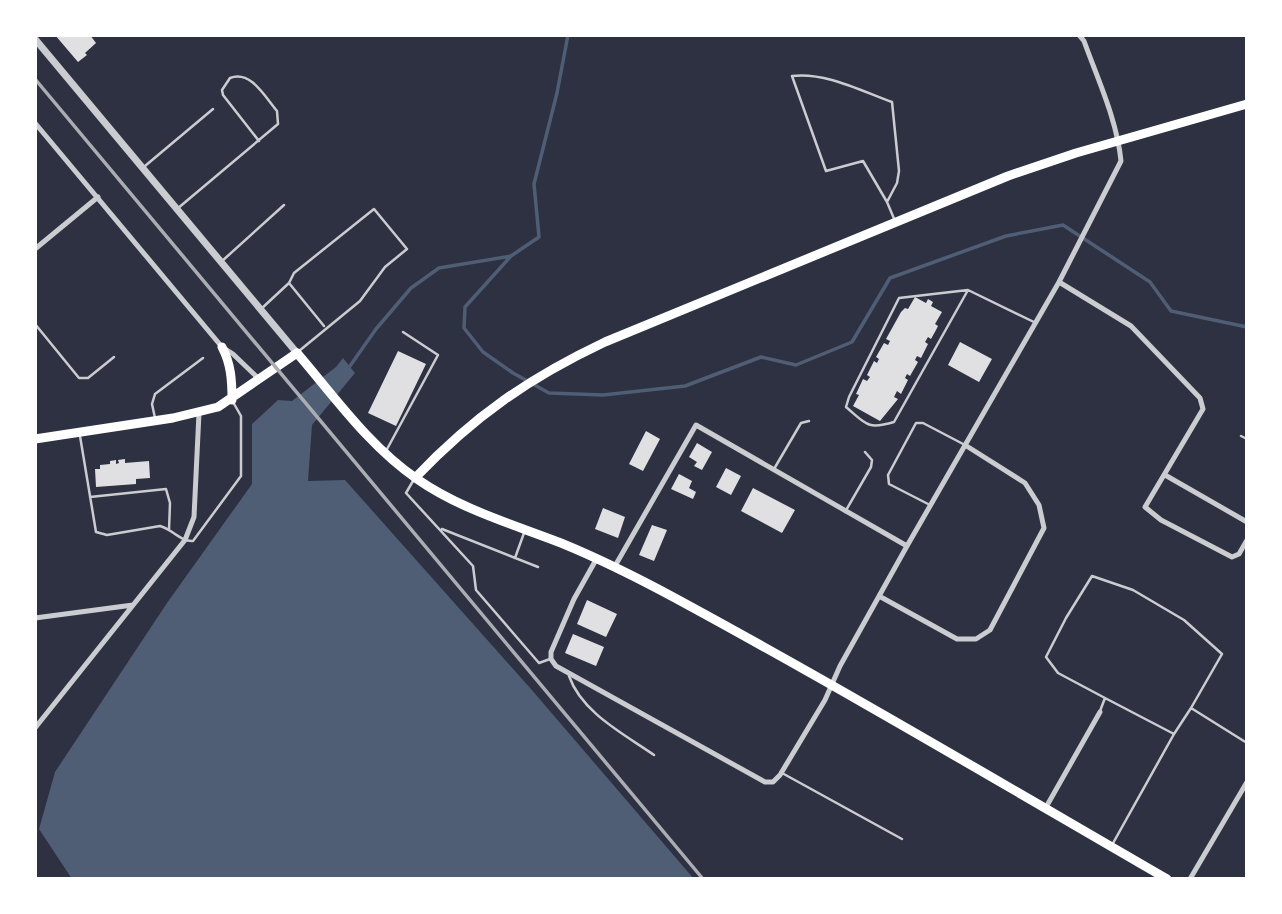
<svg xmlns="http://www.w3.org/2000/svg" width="1282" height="914" viewBox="0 0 1282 914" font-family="Cabin,sans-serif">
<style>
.water{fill:#4f5d75}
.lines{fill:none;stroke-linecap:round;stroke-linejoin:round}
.stream{stroke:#4f5d75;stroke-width:3.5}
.building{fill:#e0e0e3}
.service{stroke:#caccd0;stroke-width:2.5}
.minor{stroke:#caccd0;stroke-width:5}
.tertiary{stroke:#caccd0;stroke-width:7}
.primary{stroke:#fff;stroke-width:9}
.rail{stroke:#abadb3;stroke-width:3.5}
</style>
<rect width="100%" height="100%" fill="#2d3142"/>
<!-- water -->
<path class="water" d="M343 358 355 373 312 425 308 481 345 480 531 689 694 879H72L39 829 55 772 167 603 252 484V424L278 400 292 401 336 367Z"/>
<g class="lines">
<!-- stream -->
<path class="stream" d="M511 256 465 307 464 328 483 352 513 373 549 393 603 395 685 386 761 357 796 365 852 342 890 278 1006 236 1063 225 1150 282 1171 311 1247 327
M350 366 376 329 411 288 439 268 511 256 539 237 534 184 557 93 568 35"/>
</g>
<!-- building -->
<path class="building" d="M55 35H90L96 43 85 53 87 55 78 62Z
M915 297 926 303 928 299 933 302 931 306 942 312 935 324 938 326 936 330 931 339 928 337 925 342 928 344 921 358 917 356 915 360 918 362 910 376 907 374 905 378 908 380 901 394 897 391 894 397 898 399 880 421 853 406 859 395 856 394 863 379 867 381 870 377 867 375 874 361 877 363 879 359 876 357 884 343 888 345 890 341 886 339 901 312 905 308 908 309Z
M960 342 992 359 979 382 948 365Z
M398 351 426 364 396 426 368 413Z
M646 431 660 439 643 471 629 464Z
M697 443 712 452 702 470 694 466 697 462 689 457Z
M125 459V463L149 461 150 478 136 479V484L96 487 95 469H100V465L110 464V461L116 460V464L119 463 118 460Z
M726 468 741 476 731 495 716 487Z
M679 474 692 481 689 488 696 492 693 499 671 489Z
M753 488 795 510 782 533 741 511Z
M603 508 625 517 618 538 595 529Z
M652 525 667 530 654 561 639 555Z
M587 600 617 614 606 637 577 624Z
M573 634 604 647 596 666 565 653Z"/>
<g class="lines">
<!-- service -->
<path class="service" d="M145 166 213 109
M887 202 897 183 899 171 892 102C861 91 826 72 792 76L826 171 863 161 887 202 895 221
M177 209 278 124 277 111C265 97 251 70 230 78L222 90 223 95 259 141
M221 262 284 205
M289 283 294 273 374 209 407 249 385 267 360 301 299 351
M968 290 894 422C867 430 866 424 846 407L849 397 899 298 968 290 1036 323
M261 309 289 283 324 326
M35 324 79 378H88L114 357
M155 418 152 404 155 394 203 358
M80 436 96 532 107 535 160 526C172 529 181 542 193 541L241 476V416L233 402
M1241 436 1247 439
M386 451 438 355 403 332
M774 469 801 423 809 421
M413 481 406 493 473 566 476 590 539 663 550 659
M90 497 166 489 170 503 169 530
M930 505 889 484 888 475 916 423H923L965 445
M845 512 871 467 872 460 865 452
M442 529 538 567
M515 558 524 533
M569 676C582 713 624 734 654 755
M1105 698 1174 734 1191 708
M1100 711 1105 698 1058 673 1046 657 1066 618 1092 576 1133 590 1184 620 1222 654 1191 708 1247 743
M782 773 902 839
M1112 845 1174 734
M35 878 36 879"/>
<!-- minor -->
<path class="minor" d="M35 123 222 347 233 354 259 379
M35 249 98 197
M1059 282 1131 326 1200 398 1203 409 1145 507 1161 520 1232 557 1239 554 1247 540
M1165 475 1247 522
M597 558 574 599 551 652V659L556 666 765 782H773L780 775 825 700 840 666 907 546 1059 282 1121 161C1117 120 1098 80 1084 41L1079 35
M615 566 696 425 907 546
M879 596 957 639H976L990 630 1044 528 1039 505 1025 483 965 445
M35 618 133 605
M35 728 185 540 194 517 199 413
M1045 809 1100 712
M1190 879 1247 782"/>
<!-- tertiary -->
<path class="tertiary" d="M35 39 297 353"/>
<!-- primary -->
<path class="primary" d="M222 347C231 364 232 380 232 400
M35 439 173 418 218 407 297 353C334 396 369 446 417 479 460 509 512 524 561 543 600 559 638 578 675 598 841 688 1003 784 1167 879
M415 478C474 416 529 378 605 342L1008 176 1076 153 1247 104"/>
<!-- rail -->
<path class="rail" d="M35 79 703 879"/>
</g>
<!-- border -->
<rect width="1282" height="914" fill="none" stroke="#ffffff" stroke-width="74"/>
</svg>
